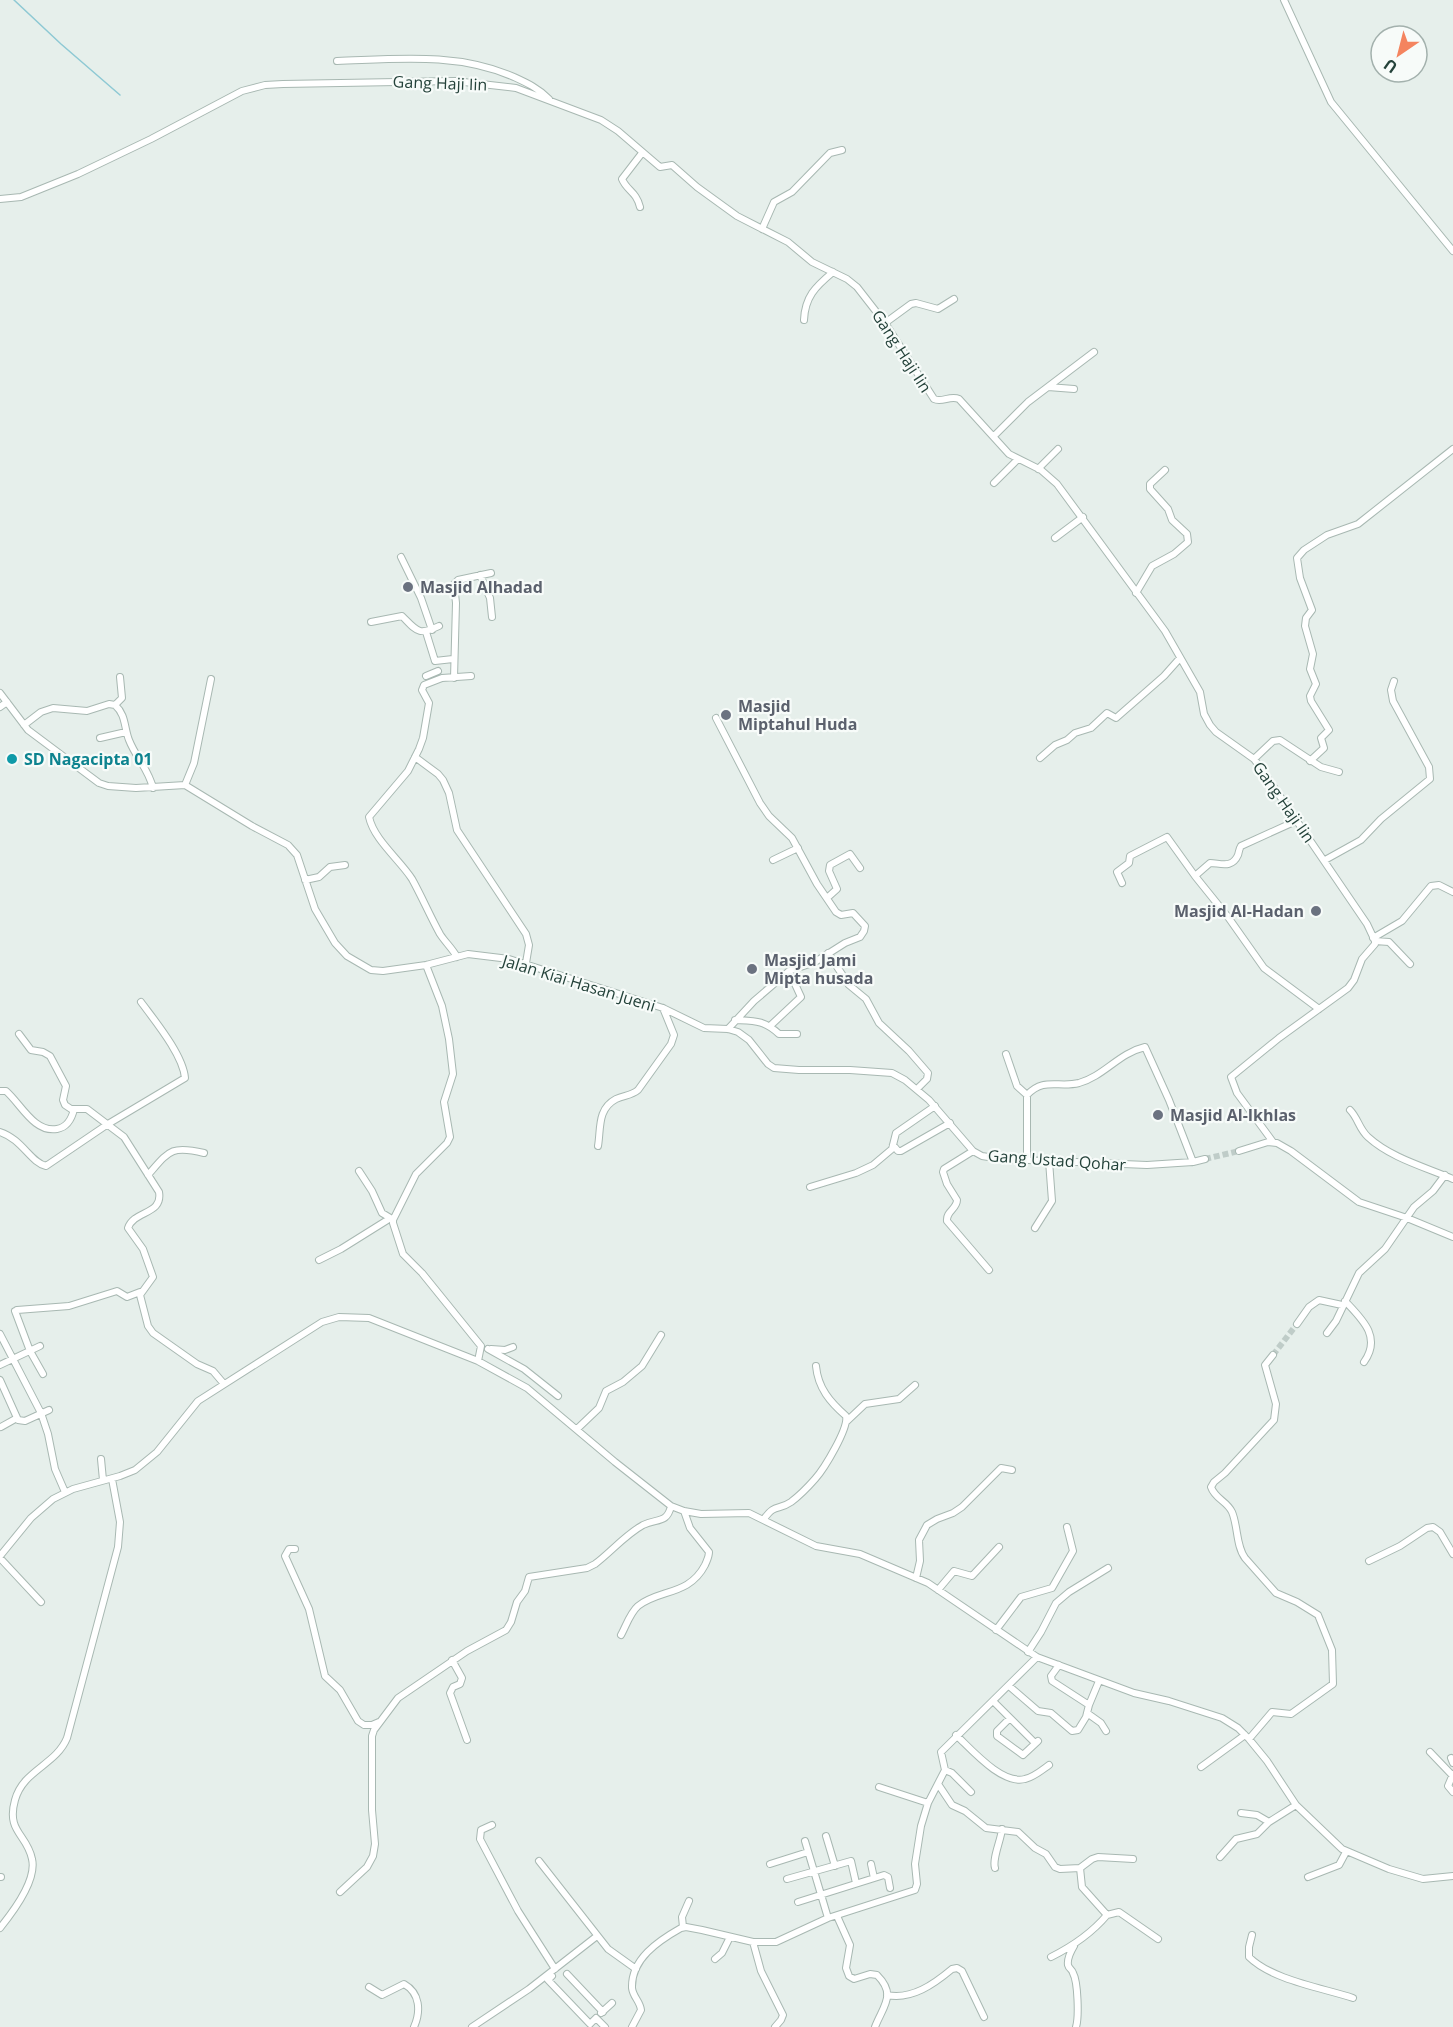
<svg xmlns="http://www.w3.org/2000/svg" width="1453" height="2027" viewBox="0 0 1453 2027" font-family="'Open Sans',sans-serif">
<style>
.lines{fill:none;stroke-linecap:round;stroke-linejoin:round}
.stream{stroke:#8ec9d4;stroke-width:1.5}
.minor-tunnel{stroke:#bfccc8;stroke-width:6;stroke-dasharray:6 3;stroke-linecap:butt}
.minor-casing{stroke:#a8b8b2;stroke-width:8}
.minor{stroke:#fff;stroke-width:6}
.worship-dot{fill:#6b7280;stroke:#f7fbf9;stroke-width:2}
.culture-dot{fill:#0f9aa8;stroke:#f7fbf9;stroke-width:2}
.labels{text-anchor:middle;stroke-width:4.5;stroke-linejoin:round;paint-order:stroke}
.street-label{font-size:16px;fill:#24423a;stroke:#f7fbf9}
.worship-label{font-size:16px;font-weight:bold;fill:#5b616d;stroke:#f7fbf9;text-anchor:start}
.culture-label{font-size:16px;font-weight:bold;fill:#0d838f;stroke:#f7fbf9;text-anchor:start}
</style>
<rect width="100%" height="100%" fill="#e6efeb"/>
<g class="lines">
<!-- stream -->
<path class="stream" d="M14 0 61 44 120 95"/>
<!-- minor-tunnel -->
<path class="minor-tunnel" d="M1205 1159 1239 1151
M1273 1355 1297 1324"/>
<!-- minor casing -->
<g class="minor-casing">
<path id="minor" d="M1284 0 1331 102 1453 251
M337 61C397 59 457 52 514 77 527 83 538 88 549 99
M0 199 21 197 78 174 151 139 242 91 265 85 283 84 455 81 516 88 601 120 618 131 660 167 672 165 697 187 737 216 788 242 812 262 847 279 857 287 885 323 934 399C942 403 950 395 959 399L1009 454 1041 470 1057 484 1165 631 1200 692 1204 714 1210 725 1216 732 1254 759 1260 767 1367 924 1375 941V944L1362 959 1354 980 1348 988 1279 1038 1231 1077 1237 1093 1273 1142
M640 207C636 191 627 191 622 179L642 153
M762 229 774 202 792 192 830 153 842 150
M804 320C805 297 815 287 833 272
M885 323 911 304 916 303 938 309 954 299
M1048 387 1074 389
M994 436 1028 402 1094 352
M1038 469 1058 449
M994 483 1018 459
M1055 538 1083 517
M401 557 421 598 432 630
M480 575 490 598 492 617
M1136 593 1152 566 1174 554 1188 542 1187 534 1172 520 1168 509 1150 489V484L1165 470
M371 622 402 616C417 631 418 636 439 626
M426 632 435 661 453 659
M426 676 438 671
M454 678 456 603 454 584 458 580 491 573
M0 693 28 730 99 783 108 786 136 788 185 785 252 826 288 845 297 855 315 909 335 943 347 956 371 970 383 971 426 965 468 954 509 959 663 1008 704 1028 728 1029 738 1032 749 1040 768 1064 774 1068 799 1070H850L892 1073 905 1080 929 1100 973 1151 982 1156 1001 1159 1147 1165 1193 1162 1205 1159
M115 705 122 698 120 677
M0 707 7 702
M716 718 760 803 769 816 792 838 817 884 836 912 841 915 853 913 865 926 864 931 860 937 845 943 815 962 789 971 754 1001 728 1029
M24 725 41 712 53 708 87 711 109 704 115 705C126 715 124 727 129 740 136 758 148 768 153 788
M100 738 126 732
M415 757 438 774 443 780 449 793 457 830 526 934 529 945 526 963
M1040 758 1055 745 1067 740 1075 733 1091 728 1107 713 1116 718 1164 676 1180 658
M1254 759 1273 741 1280 740 1321 767 1339 772
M1310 761 1324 748 1321 738 1329 730 1311 701 1310 696 1316 684 1310 669 1313 654 1305 626 1306 618 1312 610 1300 578 1297 558 1304 550 1327 535 1358 524 1453 449
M185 785 194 763 211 679
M1296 821 1241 846C1239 849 1239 852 1238 855 1232 869 1220 863 1210 863L1195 876 1228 917 1264 968 1319 1009
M773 860 798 848
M1325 860 1361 840 1381 819 1430 779 1429 767 1393 701 1391 690 1394 681
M305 880 319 877 330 867 345 865
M1122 883 1117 872 1129 863 1130 856 1167 837 1195 876
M827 898 837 889 829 871 830 865 850 854 860 868
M1373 938 1402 921 1431 886 1439 885 1453 892
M1375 941 1389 942 1410 964
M828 953 849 985 866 999 879 1023 909 1051 928 1073 927 1079 917 1089
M457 957C452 948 445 942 440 934 430 916 422 897 412 879 400 860 374 840 369 817L408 771 419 749 423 738 429 703 422 690 424 685 442 678 471 676
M426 965 442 1006 449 1039 453 1074 444 1102 450 1137 447 1143 416 1174 393 1220V1223L403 1254 422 1273 481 1346 478 1361
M735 1020C755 1021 764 1020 779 1034H797
M770 1026 801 997 789 971
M19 1034 31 1050 43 1052 50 1056 66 1086 63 1100 65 1105 71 1109H87L124 1137 159 1192C163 1215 134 1210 128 1228L143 1249 153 1277 140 1295 148 1326 153 1333 197 1364 213 1371 224 1384
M1006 1054 1017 1086 1027 1095V1160
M0 1091H6C21 1104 34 1133 57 1129 68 1127 72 1118 74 1109
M1027 1095C1044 1077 1058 1088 1079 1083 1104 1076 1119 1053 1145 1047L1169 1100 1193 1162
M1350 1110C1358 1118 1359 1129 1368 1137 1391 1158 1425 1167 1453 1179
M0 1132C22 1139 31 1163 46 1166L108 1124 185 1078C183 1055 155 1021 141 1002
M893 1145 898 1151H901L950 1123
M598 1146C601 1129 597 1109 616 1099 624 1095 631 1096 638 1090L671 1044 674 1035 663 1008
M973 1151 944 1169 943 1172 947 1184 957 1200C957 1209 946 1211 947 1221L989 1270
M1239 1151 1268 1142 1277 1143 1291 1151 1359 1202 1407 1218 1453 1237
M359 1171 372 1191 382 1213 392 1219
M148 1175C169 1151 171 1145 204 1153
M810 1187 856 1173 873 1165 892 1149 896 1133 935 1106
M1035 1228 1052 1201 1049 1161
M319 1260 341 1249 389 1219
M1345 1301C1362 1319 1382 1337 1364 1362
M17 1310 69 1306 117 1291 127 1297 140 1292
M15 1311 30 1351 43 1374
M1297 1324 1309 1307 1319 1300 1342 1305
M1327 1333 1336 1321 1359 1273 1385 1249 1414 1207 1433 1191 1445 1175
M0 1334 41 1413 48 1434 55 1469 65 1492
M488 1349 524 1369 558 1396
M491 1349 505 1350 513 1347
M0 1365 40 1346
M0 1380 18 1420 25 1421 49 1410
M847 1421 865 1404 899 1399 915 1385
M1 1427 17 1418
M577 1429 599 1408 606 1391 623 1382 642 1366 661 1335
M101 1459 103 1480
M764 1519C775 1503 778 1511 791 1502 799 1496 808 1487 815 1479 824 1469 849 1428 846 1416 830 1402 818 1388 816 1366
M295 1549H289L285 1556 309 1609 325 1676 340 1690 358 1721 364 1725H372L379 1722
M0 1556 31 1518 53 1499 73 1489 120 1476 135 1470 157 1452 198 1401 322 1322 339 1317 369 1318 478 1361 527 1388 615 1462 671 1506 684 1511 701 1514 749 1513 816 1546 860 1554 928 1583 1037 1657 1134 1693 1169 1701 1222 1718 1238 1728 1249 1739 1267 1761 1296 1805 1342 1849 1389 1869 1423 1879 1453 1876
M0 1558 41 1602
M1369 1561 1400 1546 1427 1528 1433 1527 1440 1532 1453 1554
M916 1578 920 1561 919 1540 927 1525 937 1519 953 1513 962 1507 1001 1468 1012 1470
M938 1590 954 1571 972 1576 999 1547
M996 1630 1021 1597 1052 1588 1073 1551 1067 1527
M621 1635C626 1626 630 1613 638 1606 659 1589 689 1596 705 1565 707 1560 709 1557 709 1552L690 1528 684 1511
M1028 1652 1041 1632 1056 1603 1069 1592 1108 1568
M452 1660 462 1678 460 1684 453 1687 450 1693 467 1740
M1059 1665 1051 1676 1052 1681 1089 1705 1099 1681
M1009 1686 1038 1711 1051 1713 1072 1731 1078 1730 1086 1717 1089 1705
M993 1701 1035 1743
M1087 1713 1101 1723 1106 1731
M1010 1718 997 1731V1736L1023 1755 1038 1741
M956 1735C972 1750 1002 1785 1025 1779 1034 1777 1042 1770 1049 1765
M1249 1739 1272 1712 1291 1714 1333 1684 1332 1650 1318 1615 1297 1602 1276 1593 1245 1558C1236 1546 1238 1526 1232 1512 1227 1501 1215 1499 1211 1487L1214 1482 1225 1473 1274 1420 1276 1404 1265 1365 1273 1355
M1430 1752 1452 1775
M1451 1758 1453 1763
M1201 1767 1245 1735
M945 1770 952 1773 971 1792
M1453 1774 1448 1786 1453 1792
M938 1784 952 1805 965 1811 986 1828 1018 1832 1035 1848 1046 1854 1055 1867 1060 1869 1080 1868 1092 1859 1098 1857 1133 1859
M879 1787 928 1803
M1241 1813 1257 1815 1269 1822 1296 1805
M492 1825 481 1830 480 1839 518 1911 555 1969
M826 1836 835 1866
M805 1841 828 1918
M1220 1857 1236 1839 1257 1834 1269 1822
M539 1861 608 1949 636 1969
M770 1864 808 1852
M871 1864 874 1878
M995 1868C992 1859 1001 1840 1002 1829
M0 1877H1
M1308 1877 1339 1865 1346 1852
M787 1879 851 1861 856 1883
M340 1892 367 1867 373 1856 375 1844 372 1810V1736L374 1730 398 1698 467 1651 506 1630 511 1622 517 1602 525 1591 529 1577 587 1568 595 1564C611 1552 625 1535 643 1525 657 1518 667 1524 671 1506
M798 1902 884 1875 888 1877 890 1888
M1107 1915 1119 1912 1158 1939
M837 1916 850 1945 846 1968 849 1976 854 1979 870 1974 877 1975C897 1995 883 2006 875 2027
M683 1927 682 1917 689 1901
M0 1928C13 1912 37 1880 32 1859 27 1834 6 1832 15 1800 23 1770 56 1765 67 1738L118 1547 120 1522 112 1479
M1252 1935 1249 1947V1957C1272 1980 1323 1988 1353 1998
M753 1942 761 1971 783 2015 781 2020 775 2027
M1074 1946C1071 1951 1067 1959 1068 1965 1069 1969 1072 1969 1073 1973 1078 1982 1079 2017 1076 2027
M1051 1957C1073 1946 1091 1934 1107 1915L1082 1887 1080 1868
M715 1959 722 1953 730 1937
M567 1974 603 2012
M552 1976 548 1980 590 2024 596 2018 605 2027
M369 1987 382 1995 404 1984C420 1993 421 2011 414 2027
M887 1995C912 2000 934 1984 952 1969L957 1968 962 1971 984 2017
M601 2013 612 2003
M472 2027 529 1989 597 1936
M632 2027 641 2010C640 2001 633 1997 632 1988 631 1959 658 1941 681 1928L686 1927 702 1930 753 1942H776L828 1918 915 1890 917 1884 915 1864 921 1826 928 1803 945 1770 941 1752 1037 1657"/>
</g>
<!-- minor -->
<use href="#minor" class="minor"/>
</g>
<!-- markers -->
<g class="worship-dot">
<circle cx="408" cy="587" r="6"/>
<circle cx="726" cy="715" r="6"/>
<circle cx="1316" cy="911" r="6"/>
<circle cx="752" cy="969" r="6"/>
<circle cx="1158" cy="1115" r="6"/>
</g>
<circle class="culture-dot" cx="12" cy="759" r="6"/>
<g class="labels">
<!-- street labels -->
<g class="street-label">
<text transform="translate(440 83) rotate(2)" y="6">Gang Haji Iin</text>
<text transform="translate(902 351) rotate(57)" y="6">Gang Haji Iin</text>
<text transform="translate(1284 802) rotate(55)" y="6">Gang Haji Iin</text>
<text transform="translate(579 983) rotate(17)" y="6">Jalan Kiai Hasan Jueni</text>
<text transform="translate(1057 1160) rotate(4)" y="6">Gang Ustad Qohar</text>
</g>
<!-- worship labels -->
<g class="worship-label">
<text x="420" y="593">Masjid Alhadad</text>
<text x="738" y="712">Masjid<tspan x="738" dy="18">Miptahul Huda</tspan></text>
<text x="1304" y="917" text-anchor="end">Masjid Al-Hadan</text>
<text x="764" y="966">Masjid Jami<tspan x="764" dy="18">Mipta husada</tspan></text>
<text x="1170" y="1121">Masjid Al-Ikhlas</text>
</g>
<!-- culture labels -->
<g class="culture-label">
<text x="24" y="765">SD Nagacipta 01</text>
</g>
</g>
<!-- north arrow -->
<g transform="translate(1399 54) rotate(215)"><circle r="28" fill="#f7fbf9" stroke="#a3b1ad" stroke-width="1.5"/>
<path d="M0-4.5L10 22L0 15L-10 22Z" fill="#f4845f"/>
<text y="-9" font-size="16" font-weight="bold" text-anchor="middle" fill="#24423a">U</text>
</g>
</svg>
